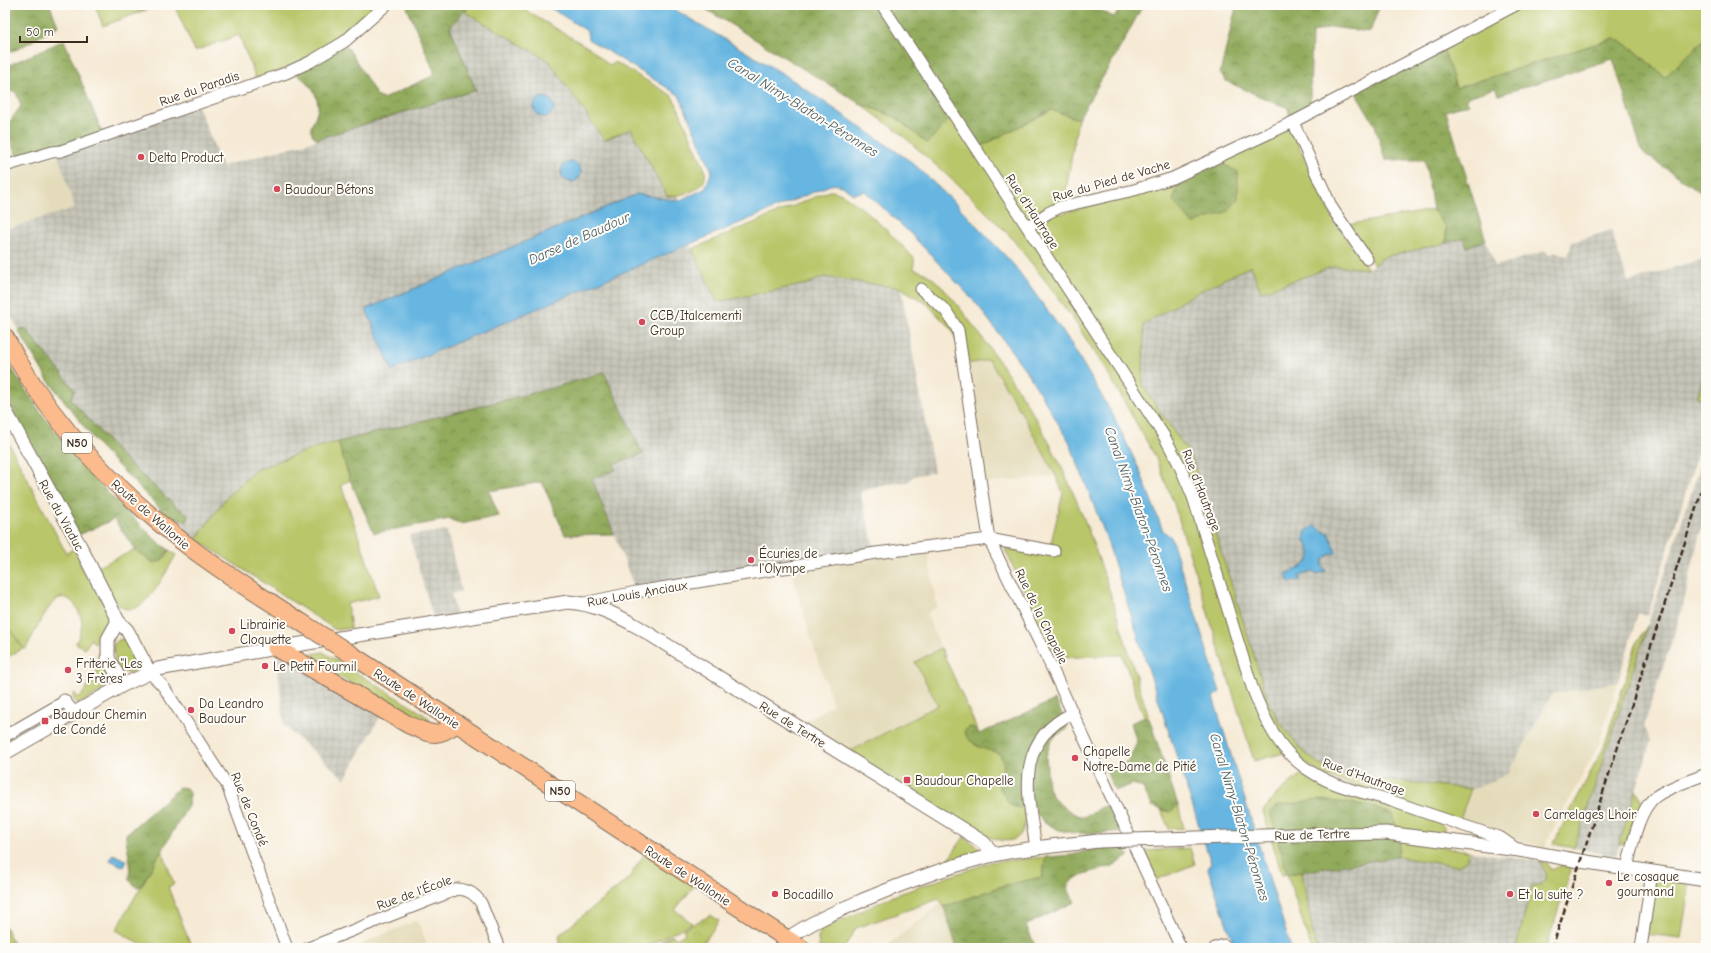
<svg xmlns="http://www.w3.org/2000/svg" width="1711" height="953" viewBox="0 0 1711 953" font-family="'Comic Neue',sans-serif">
<style>
.built{fill:#e4dbba}
.industrial{fill:url(#industrial-grid)}
.green{fill:#b9c669;stroke:#7a7844}
.forest{fill:url(#forest-crowns);stroke:#666a3e}
.park{fill:url(#park-crowns);stroke:#7a7844}
.water{fill:#66b6e1;stroke:#507080}
.lines{fill:none;stroke-linecap:round;stroke-linejoin:round}
.minor-casing{stroke:#7c6d5e;stroke-width:13}
.tertiary-casing{stroke:#7c6d5e;stroke-width:15}
.primary-casing{stroke:#7c6d5e;stroke-width:19}
.minor{stroke:#fff;stroke-width:11}
.tertiary{stroke:#fff;stroke-width:13}
.primary{stroke:#fbbb8c;stroke-width:17}
.rail{stroke:#3b2a1e;stroke-width:2.5;stroke-dasharray:6 3;stroke-linecap:butt}
.tertiary-bridge-casing{stroke:#7c6d5e;stroke-width:15;stroke-linecap:butt}
.primary-bridge-casing{stroke:#7c6d5e;stroke-width:19;stroke-linecap:butt}
.tertiary-bridge{stroke:#fff;stroke-width:13}
.primary-bridge{stroke:#fbbb8c;stroke-width:17}
.poi-dot{fill:#d1495b;stroke:#fdfcf7;stroke-width:1.5}
.labels{text-anchor:middle;stroke-width:4;stroke-linejoin:round;paint-order:stroke}
.shield{fill:#fdfcf7;stroke:#75695f;stroke-width:1}
.shield-label{font-size:12px;font-weight:bold;fill:#3b2a1e}
.street-label{font-size:13px;fill:#3b2a1e;stroke:#fdfcf7}
.poi-label{font-size:13px;fill:#3b2a1e;stroke:#fdfcf7;text-anchor:start}
.water-label{font-size:14px;font-style:italic;fill:#4a5b62;stroke:#fdfcf7}
</style>
<defs>
<pattern id="industrial-grid" width="8" height="8" patternUnits="userSpaceOnUse"><rect width="8" height="8" fill="#c6c5b8"/><path d="M0 4h8M4 0v8" fill="none" stroke="#aba99e"/></pattern>
<pattern id="forest-crowns" width="20" height="18" patternUnits="userSpaceOnUse"><rect width="20" height="18" fill="#92ab5d"/><path d="M2 6a3 3 0 1 1 6 0M12 15a3 3 0 1 1 6 0" fill="none" stroke="#788b4c"/></pattern>
<pattern id="park-crowns" width="20" height="18" patternUnits="userSpaceOnUse"><rect width="20" height="18" fill="#b9c669"/><path d="M2 6a3 3 0 1 1 6 0M12 15a3 3 0 1 1 6 0" fill="none" stroke="#a0aa5b"/></pattern>
</defs>
<rect width="100%" height="100%" fill="#fdfcf7"/>
<filter id="ink" filterUnits="userSpaceOnUse"><feTurbulence type="fractalNoise" baseFrequency=".025" numOctaves="2"/><feDisplacementMap in="SourceGraphic" scale="8" xChannelSelector="R" yChannelSelector="G"/><feConvolveMatrix kernelMatrix="1 2 1 2 8 2 1 2 1" color-interpolation-filters="sRGB"/></filter>
<filter id="wash" filterUnits="userSpaceOnUse"><feTurbulence type="fractalNoise" baseFrequency=".012" numOctaves="4" result="noise"/><feDisplacementMap in="SourceGraphic" scale="16" xChannelSelector="R" yChannelSelector="G"/><feGaussianBlur stdDeviation="0.9" result="paint"/><feColorMatrix in="noise" values="0 0 0 0 0 0 0 0 0 0 0 0 0 0 0 0 0 1.4 0 .05"/><feComposite in="paint" operator="in"/></filter>
<g filter="url(#wash)">
<rect width="100%" height="100%" fill="#f6ead5"/>
<!-- built -->
<path class="built" d="M58 155 75 208 5 229V170Z
M988 360 1020 410 1056 476 984 483 966 364Z
M927 550 937 607 926 613 941 648 915 662 938 705 847 753 800 724 833 704 811 639 791 571Z
M1618 682 1598 746 1548 839 1545 848 1459 821 1471 789 1508 774 1552 694Z
M942 903 956 945 953 948H884Z
M417 920 429 948H363L362 944Z"/>
<!-- industrial -->
<path class="industrial" d="M406 5H469L465 12 549 61 603 140 631 129 667 196H679L678 201H669L392 369 690 245 717 302 807 284 824 277 901 288 934 472 914 476 908 482 886 484 860 492 876 553 636 592 614 534 565 535 542 482 489 491 499 516 461 524 450 519 374 533 350 480 341 485 379 596 347 604 351 628 336 630 200 542 175 524 99 446 48 380 5 306V229L75 208 58 155 198 106 222 166 317 140 312 135 310 128 318 107 314 91 304 79 293 72 349 49 377 96 383 99 432 76 434 71Z
M1611 230 1628 282 1706 258V369L1697 397 1706 400V425L1648 615 1638 613 1618 682 1552 694 1508 774 1479 787 1471 789 1366 779 1344 775 1320 765 1303 751 1281 724 1269 703 1191 456 1143 386 1144 324 1198 292 1251 266 1261 292 1335 266 1368 269 1384 257 1464 239 1467 247 1486 240 1495 266 1546 251 1548 255 1557 252 1568 256 1572 242Z
M1700 466 1706 467V506L1682 610 1644 726 1651 741 1616 856 1574 848Z
M447 531 461 591 451 594 457 618 433 617 409 535Z
M276 651 383 712 345 779 284 726Z
M1469 851 1539 861 1547 874 1546 880 1541 885 1532 886 1516 948H1318L1314 939 1302 872 1397 857 1457 866 1467 860Z"/>
<!-- green -->
<path class="green" d="M95 5H159L103 26Z
M174 5H380L350 34 286 69 256 79 239 35 195 51Z
M469 5H516L591 49 610 66 615 62 671 95 676 103 705 170C709 190 682 196 667 196L631 129 604 140 549 61 465 12Z
M1525 5H1706V38L1665 77 1632 48 1615 38 1456 88 1443 47 1518 8Z
M859 103 895 117 927 143 956 114 978 148 1051 110 1078 119 1064 202 1059 214 1105 202 1290 127 1333 219 1368 269 1335 266 1261 292 1251 266 1198 292 1144 324 1143 386 1191 456 1269 703 1281 724 1303 751 1320 765 1344 775 1471 789 1459 821 1325 776 1288 752 1254 761 1174 504 1155 456 1106 370 1077 325 1048 284 1010 236 969 195 900 133Z
M829 191C848 188 900 244 914 258V269C918 271 924 272 928 275 946 287 968 319 981 336 1007 372 1032 409 1052 448 1096 533 1120 627 1149 718L1144 717 1122 655 1055 658 1005 549H1014L1061 556V549L1050 547 1063 493 1056 476 1020 410 989 360 966 364 952 330 927 304 901 288 824 277 807 284 717 302 692 249Z
M1433 210 1446 227V243L1384 257 1374 265 1345 225Z
M1706 369V400L1697 397Z
M5 436 66 553 76 548 110 618 95 644 91 639 85 649 76 643C79 637 81 631 82 625 82 613 70 590 56 600 46 607 32 638 25 650L5 623Z
M338 442 350 480 341 485 379 596 347 604 351 628 336 630 196 539 226 498 255 470 317 447Z
M135 550 154 563 166 557 169 550 176 555C166 571 140 628 117 603 108 594 103 578 97 567Z
M1648 625 1574 848 1553 844 1604 747 1637 642Z
M121 639H125L136 660 133 672C129 672 123 673 120 670 118 668 117 664 116 661 113 652 110 643 121 639Z
M941 648 977 729 970 727 975 745 1000 754C1006 772 1018 787 1025 804 1027 810 1026 817 1025 823 1020 846 1004 842 986 836L847 753 938 705 915 662Z
M101 651H103C115 690 112 684 79 704L76 703 73 697 74 693 80 698 102 663 97 656Z
M323 652 417 710 429 718V724L427 725 308 660 311 654Z
M1303 773 1327 786 1440 823 1444 827 1443 847 1469 851C1467 860 1466 863 1457 866L1397 857 1400 843 1287 874 1302 872 1314 938 1318 948H1311L1287 874 1282 875 1263 811 1278 793Z
M1636 790 1644 805 1628 844H1619Z
M1178 805 1184 828 1169 829 1161 810 1171 812Z
M964 837 980 848 981 853 945 864Z
M1190 848 1195 864 1156 880 1143 851Z
M162 850 174 884 168 887 192 948H147L116 930Z
M645 853 694 886 675 910 692 923 643 948H561L559 935 628 879Z
M1046 857 1042 877 1002 886 944 907 939 899 856 928 844 948 819 947 818 938 821 930 896 895 991 862Z
M1539 861 1547 863 1552 870 1562 865 1572 867 1546 948H1516L1532 885H1541C1551 875 1546 872 1539 861Z
M1654 878 1690 883 1681 938 1645 934Z
M5 926 15 948H5Z"/>
<!-- forest -->
<path class="forest" d="M5 5H50L58 26 18 49 5 53Z
M406 5H469L450 27 476 90 317 139C304 129 316 122 318 109 320 93 305 79 293 72L344 46 349 49 377 96 383 99 432 76 434 71Z
M699 5H1099L1102 11 1113 17 1116 15 1121 5H1143L1120 48 1078 119 1051 110 978 148 956 114 927 143 895 117 859 103Z
M1234 5H1380L1370 32 1331 27 1312 33 1310 98 1314 107 1291 118 1287 107 1277 104 1226 81 1220 73 1236 7Z
M1615 38 1632 48 1665 77 1706 38V196L1642 152 1613 59 1499 95 1495 88 1471 96 1466 99 1469 104 1446 111 1486 240 1467 247 1464 239 1446 243V227L1433 210 1425 160H1385L1375 125 1356 93 1443 47 1456 88Z
M64 40 103 134 17 159 6 127 21 106 16 92 5 91V67Z
M1218 161 1238 172V198L1229 211 1193 224 1173 201 1179 180Z
M25 328 75 390 71 399 121 456 178 508 188 514 187 522 176 517 174 519 172 518 170 519 99 446 48 380 18 330Z
M5 356C44 427 99 486 158 542L169 550 161 561 154 563 135 550 114 519 79 535 5 398Z
M604 372 643 454 614 464 616 470 592 479 614 534 565 535 542 482 489 491 499 516 461 524 450 519 374 533 350 480 338 442 556 387Z
M1055 700 1067 724 1066 730 1055 736 1050 744 1046 756 1048 788 1053 797 1062 806 1076 815 1084 817 1113 801 1127 831C1108 832 1072 837 1055 828 1050 825 1043 822 1039 817 1032 810 1036 810 1025 806L1019 808 1010 805 996 781 1004 766 1000 754C986 749 969 746 964 731L970 727 977 729 979 734Z
M1144 717 1149 718 1178 805 1171 812 1152 806 1143 788 1133 784 1115 791 1106 771 1128 761 1137 743 1131 723Z
M180 787 186 788 190 795 188 806 141 886 137 887 129 880 130 863 126 839V834Z
M1320 800 1367 805 1392 814 1400 843 1397 857 1287 874 1270 812 1280 805Z
M1099 848H1126L1129 856C1123 859 1118 864 1112 866 1098 872 1074 872 1067 888L1075 902 1026 925 1036 948H957L944 907 1002 886 1042 877 1046 857 1072 855Z"/>
<!-- park -->
<path class="park" d="M5 623 23 648 5 659Z
M711 915 719 921 700 948H672L661 941 673 935 676 939 685 934 683 929Z"/>
<!-- water -->
<path class="water" d="M546 5H667L785 75 913 163 958 206 1014 265 1069 340 1114 417 1140 471 1163 531 1171 537 1220 692 1213 697 1291 948H1235L1208 869 1211 863 1105 534 1069 441 1029 375 977 304 911 234 865 191 853 194C845 188 840 183 830 185L392 370 366 309 637 194 678 201 705 189 712 171 679 95 588 39 587 31Z
M534 107a10 10 0 1 1 20 0a10 10 0 1 1-20 0Z
M561 172a10 10 0 1 1 20 0a10 10 0 1 1-20 0Z
M1314 526 1318 527 1323 532 1329 533 1336 553C1327 555 1323 557 1322 566L1326 571 1318 574 1313 571 1300 575V580L1289 583 1286 574C1297 569 1315 564 1309 549 1306 541 1303 539 1306 531Z
M113 854 127 861 124 867 110 860Z"/>
</g>
<g filter="url(#ink)">
<g class="lines">
<!-- minor casing -->
<g class="minor-casing">
<path id="minor" d="M882 5 1164 436 1179 464 1193 497 1252 687C1268 729 1284 761 1328 781 1348 790 1371 794 1392 801 1428 814 1465 826 1501 838L1518 850
M1293 122 1332 208 1367 259
M5 166 52 152 61 151 286 73 310 62 344 42 386 5
M1027 227 1048 213 1060 207 1134 190 1173 178 1293 122 1516 5
M921 289 946 311 958 330 989 539 1050 664 1181 948
M584 603 636 592 876 553 989 539 1054 551
M150 673 163 686 227 785 287 948
M5 736 62 703 64 700 75 714
M1036 848C1028 795 1013 741 1073 713
M1627 868C1632 847 1638 811 1655 797 1670 786 1690 781 1706 774
M308 948 458 889C469 890 475 894 481 903L499 948
M1215 948 1224 945
M1641 948 1652 872"/>
</g>
<!-- tertiary casing -->
<g class="tertiary-casing">
<path id="tertiary" d="M5 410 80 546 118 621 127 630 150 673
M118 621 108 639V658L123 685
M5 753 123 685 158 669 276 648 568 602C594 604 615 614 638 627L983 842 995 855
M1294 835 1386 833 1519 850 1580 861 1706 880
M787 939C812 921 840 910 868 898 909 881 951 865 994 855 1029 847 1064 845 1099 841"/>
</g>
<!-- primary casing -->
<g class="primary-casing">
<path id="primary" d="M5 337C47 418 111 486 183 542 221 572 263 597 304 624
M276 648 409 725C431 734 436 739 456 724
M352 655 801 948"/>
</g>
<!-- minor -->
<use href="#minor" class="minor"/>
<!-- tertiary -->
<use href="#tertiary" class="tertiary"/>
<!-- primary -->
<use href="#primary" class="primary"/>
<!-- rail -->
<path class="rail" d="M1552 948 1706 478"/>
<!-- tertiary-bridge casing -->
<g class="tertiary-bridge-casing">
<path id="tertiary-bridge" d="M1099 841 1294 835"/>
</g>
<!-- primary-bridge casing -->
<g class="primary-bridge-casing">
<path id="primary-bridge" d="M304 624 352 655"/>
</g>
<!-- tertiary-bridge -->
<use href="#tertiary-bridge" class="tertiary-bridge"/>
<!-- primary-bridge -->
<use href="#primary-bridge" class="primary-bridge"/>
</g>
</g>
<!-- markers -->
<g class="poi-dot">
<circle cx="141" cy="157" r="4"/>
<circle cx="277" cy="189" r="4"/>
<circle cx="642" cy="322" r="4"/>
<circle cx="751" cy="560" r="4"/>
<circle cx="232" cy="631" r="4"/>
<circle cx="265" cy="666" r="4"/>
<circle cx="68" cy="670" r="4"/>
<circle cx="191" cy="710" r="4"/>
<rect x="41" y="717" width="8" height="8" rx="2"/>
<circle cx="1075" cy="758" r="4"/>
<rect x="903" y="776" width="8" height="8" rx="2"/>
<circle cx="1536" cy="814" r="4"/>
<circle cx="1609" cy="883" r="4"/>
<circle cx="775" cy="894" r="4"/>
<circle cx="1510" cy="894" r="4"/>
</g>
<g class="labels">
<!-- shield labels -->
<g class="shield">
<rect x="62" y="433" width="30" height="20" rx="3"/>
<rect x="545" y="781" width="30" height="20" rx="3"/>
</g>
<g class="shield-label">
<text x="77" y="447">N50</text>
<text x="560" y="795">N50</text>
</g>
<!-- street labels -->
<g class="street-label">
<text transform="translate(199 88) rotate(-19)" y="5">Rue du Paradis</text>
<text transform="translate(1111 180) rotate(-16)" y="5">Rue du Pied de Vache</text>
<text transform="translate(1033 211) rotate(57)" y="5">Rue d'Hautrage</text>
<text transform="translate(1202 490) rotate(69)" y="5">Rue d'Hautrage</text>
<text transform="translate(151 514) rotate(41)" y="5">Route de Wallonie</text>
<text transform="translate(62 515) rotate(61)" y="5">Rue du Viaduc</text>
<text transform="translate(637 593) rotate(-10)" y="5">Rue Louis Anciaux</text>
<text transform="translate(1042 616) rotate(64)" y="5">Rue de la Chapelle</text>
<text transform="translate(417 698) rotate(33)" y="5">Route de Wallonie</text>
<text transform="translate(793 724) rotate(32)" y="5">Rue de Tertre</text>
<text transform="translate(1364 776) rotate(20)" y="5">Rue d'Hautrage</text>
<text transform="translate(250 809) rotate(68)" y="5">Rue de Condé</text>
<text transform="translate(1312 834) rotate(-2)" y="5">Rue de Tertre</text>
<text transform="translate(688 875) rotate(33)" y="5">Route de Wallonie</text>
<text transform="translate(414 892) rotate(-20)" y="5">Rue de l'École</text>
</g>
<!-- poi labels -->
<g class="poi-label">
<text x="149" y="162">Delta Product</text>
<text x="285" y="194">Baudour Bétons</text>
<text x="650" y="320">CCB/Italcementi<tspan x="650" dy="15">Group</tspan></text>
<text x="759" y="558">Écuries de<tspan x="759" dy="15">l'Olympe</tspan></text>
<text x="240" y="629">Librairie<tspan x="240" dy="15">Cloquette</tspan></text>
<text x="76" y="668">Friterie "Les<tspan x="76" dy="15">3 Frères"</tspan></text>
<text x="273" y="671">Le Petit Fournil</text>
<text x="199" y="708">Da Leandro<tspan x="199" dy="15">Baudour</tspan></text>
<text x="53" y="719">Baudour Chemin<tspan x="53" dy="15">de Condé</tspan></text>
<text x="1083" y="756">Chapelle<tspan x="1083" dy="15">Notre-Dame de Pitié</tspan></text>
<text x="915" y="785">Baudour Chapelle</text>
<text x="1544" y="819">Carrelages Lhoir</text>
<text x="1617" y="881">Le cosaque<tspan x="1617" dy="15">gourmand</tspan></text>
<text x="783" y="899">Bocadillo</text>
<text x="1518" y="899">Et la suite ?</text>
</g>
<!-- water labels -->
<g class="water-label">
<text transform="translate(803 107) rotate(32)" y="5">Canal Nimy-Blaton-Péronnes</text>
<text transform="translate(579 238) rotate(-24)" y="5">Darse de Baudour</text>
<text transform="translate(1139 509) rotate(70)" y="5">Canal Nimy-Blaton-Péronnes</text>
<text transform="translate(1240 817) rotate(73)" y="5">Canal Nimy-Blaton-Péronnes</text>
</g>
</g>
<!-- margin -->
<rect width="1711" height="953" fill="none" stroke="#fdfcf7" stroke-width="20"/>
<!-- scale -->
<path d="M20 36v6h67v-6" fill="none" stroke="#3b2a1e" stroke-width="2"/>
<text x="26" y="36" font-size="12" fill="#3b2a1e" stroke="#fdfcf7" stroke-width="3" paint-order="stroke">50 m</text>
</svg>
